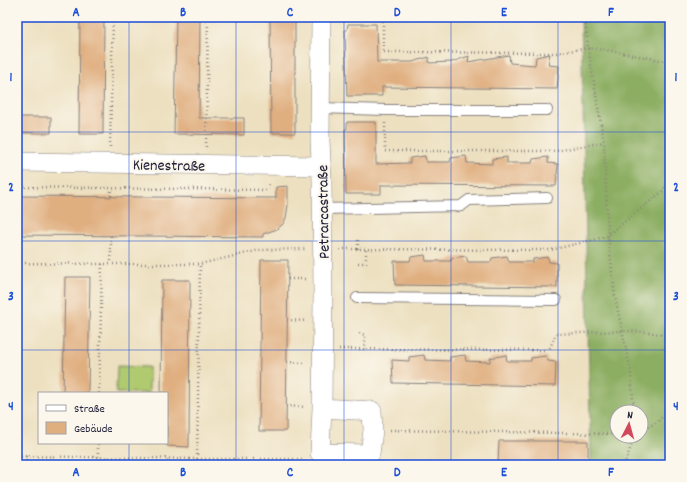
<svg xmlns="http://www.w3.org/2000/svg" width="687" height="482" viewBox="0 0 687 482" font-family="Dekko,sans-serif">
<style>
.green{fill:#b0ca70;stroke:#697656}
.forest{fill:#8cae62;stroke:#57684e;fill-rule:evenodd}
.building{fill:#e0af80}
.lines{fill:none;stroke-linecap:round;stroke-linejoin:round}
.service-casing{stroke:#88817e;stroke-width:12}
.minor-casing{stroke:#88817e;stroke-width:20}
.path{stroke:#88817e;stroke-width:2.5;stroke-dasharray:1 3;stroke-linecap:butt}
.service{stroke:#fff;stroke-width:10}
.minor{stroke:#fff;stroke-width:19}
.grid{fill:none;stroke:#1d4ed8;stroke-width:1;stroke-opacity:0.55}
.labels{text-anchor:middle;stroke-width:4;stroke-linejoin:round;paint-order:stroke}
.street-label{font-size:16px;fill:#22223b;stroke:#fbf7ec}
.neatline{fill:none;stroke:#1d4ed8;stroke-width:1.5}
.grid-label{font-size:13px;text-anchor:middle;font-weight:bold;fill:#1d4ed8}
</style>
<rect width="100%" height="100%" fill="#fbf7ec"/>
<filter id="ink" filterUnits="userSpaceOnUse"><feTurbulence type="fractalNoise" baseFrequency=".025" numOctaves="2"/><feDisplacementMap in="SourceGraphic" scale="8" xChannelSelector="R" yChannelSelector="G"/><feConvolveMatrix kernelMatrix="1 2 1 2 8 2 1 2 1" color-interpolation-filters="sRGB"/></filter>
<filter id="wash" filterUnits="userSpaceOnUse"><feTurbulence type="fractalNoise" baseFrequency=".012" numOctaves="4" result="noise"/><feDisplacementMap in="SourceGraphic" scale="16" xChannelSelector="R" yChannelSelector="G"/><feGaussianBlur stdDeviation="0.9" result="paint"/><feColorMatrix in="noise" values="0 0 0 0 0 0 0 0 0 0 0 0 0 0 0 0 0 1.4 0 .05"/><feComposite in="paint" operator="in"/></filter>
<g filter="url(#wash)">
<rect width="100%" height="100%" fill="#ede0c0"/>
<!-- green -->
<path class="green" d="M117 366 149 367V393H116Z"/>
<!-- forest -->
<path class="forest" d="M581 17H670V465H591ZM617 412H641V436H617Z"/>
<g id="blocks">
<!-- building -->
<path class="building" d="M80 17H104L103 134H79Z
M176 17H200L199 118H244V135L174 134Z
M270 17H295V133H271Z
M348 24H376L377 62H412L429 57V63L452 62 469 56 468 62 509 55 510 63 535 65 536 57 550 54 548 65 559 66 557 89 382 87V96H347L345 30H347Z
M19 117H51V133H19Z
M347 122H376V164L410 163V158L425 156 426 162H450L451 158 466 156 467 163 492 164V159L507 157V163H532L533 159 548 157V163L558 164 556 186 381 185V194H346L345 129H347Z
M288 186V205L286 218 283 224 277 229 263 234V237L17 235V196L276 198V187Z
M425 255 426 261H451V258L466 256 468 262H491L492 258 507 256 509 262H533V259L548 257 549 262 557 263V287L395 285 394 261H410L411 257Z
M261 260H288L286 431H259Z
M65 277H90L88 393H63Z
M162 280H190L189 447 167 446V393H161Z
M424 355 425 360 450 361V357L465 355 466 361 490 362V358L506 355 507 361H531V358L546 356 548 361 556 362 555 386 393 383 392 360 409 361V357Z
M499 441H588V465H498Z"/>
</g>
</g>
<g filter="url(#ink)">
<use href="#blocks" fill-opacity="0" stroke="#88817e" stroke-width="1"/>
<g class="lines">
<!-- service casing -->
<g class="service-casing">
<path id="service" d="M320 108 385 110H547
M322 209 461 206 469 200 547 198
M357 298 556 300"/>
</g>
<!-- minor casing -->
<g class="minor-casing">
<path id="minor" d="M321 17 320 140 322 181 323 294 322 408
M17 162 321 166
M322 408 372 411 373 430 370 454 320 453Z"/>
</g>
<!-- path -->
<path class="path" d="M383 17V52L556 53 588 48 612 51 670 62
M585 17 588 48 604 142 608 234 615 297 631 372 634 412
M385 123V151H556L604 142
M110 147 113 17
M206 147 208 17
M17 187 268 190 269 182
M111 196V189
M609 234 663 191 670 178
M111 236V264
M340 249 551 250 609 236
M358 249V237
M17 263 102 264H200L260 250 305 249
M358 263H366V249
M288 279H307
M287 320 307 321
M359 333 365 335V349
M339 349 549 350 556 334 622 331 648 332 670 336
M287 362 306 363
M99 393 102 264
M286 406 306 407
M390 430 617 434
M641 431 657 422 670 409
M17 456 197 459H304
M98 457V443
M197 459 200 264
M26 465V456
M168 465V458
M624 465 635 436"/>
<!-- service -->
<use href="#service" class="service"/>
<!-- minor -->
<use href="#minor" class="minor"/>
</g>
</g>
<!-- grid -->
<path class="grid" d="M129 17V393M236 17V465M344 17V465M451 17V465M558 17V465M17 132H670M17 241H670M17 350H670M129 443V465"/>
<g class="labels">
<!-- street labels -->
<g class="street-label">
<text transform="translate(169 164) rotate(1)" y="6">Kienestraße</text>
<text transform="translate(322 212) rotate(-91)" y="6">Petrarcastraße</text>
</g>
</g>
<!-- margin -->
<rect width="687" height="482" fill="none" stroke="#fbf7ec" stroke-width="44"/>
<!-- legend -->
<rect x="38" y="392" width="130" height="52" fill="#fbf7ec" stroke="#a4a2a5"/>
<rect x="46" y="405" width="20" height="6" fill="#ffffff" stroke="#a4a2a5"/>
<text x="74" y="412" font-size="12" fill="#22223b">Straße</text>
<rect x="46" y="422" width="20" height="12" fill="#e0af80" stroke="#a4a2a5"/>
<text x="74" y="432" font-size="12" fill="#22223b">Gebäude</text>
<!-- north arrow -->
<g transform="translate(629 424) rotate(6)"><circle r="19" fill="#fbf7ec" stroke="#a4a2a5"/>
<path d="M0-3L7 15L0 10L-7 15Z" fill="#d1495b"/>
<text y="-6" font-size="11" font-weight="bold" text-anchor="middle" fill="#22223b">N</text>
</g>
<rect x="22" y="22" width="643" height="438" class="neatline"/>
<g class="grid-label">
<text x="76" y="16">A</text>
<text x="183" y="16">B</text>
<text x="290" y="16">C</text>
<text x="397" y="16">D</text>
<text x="504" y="16">E</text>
<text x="611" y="16">F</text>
<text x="11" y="81">1</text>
<text x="676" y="81">1</text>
<text x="11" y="191">2</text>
<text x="676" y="191">2</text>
<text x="11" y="300">3</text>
<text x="676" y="300">3</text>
<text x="11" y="410">4</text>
<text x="676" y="410">4</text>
<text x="76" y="476">A</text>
<text x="183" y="476">B</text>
<text x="290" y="476">C</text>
<text x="397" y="476">D</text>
<text x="504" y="476">E</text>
<text x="611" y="476">F</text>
</g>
</svg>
